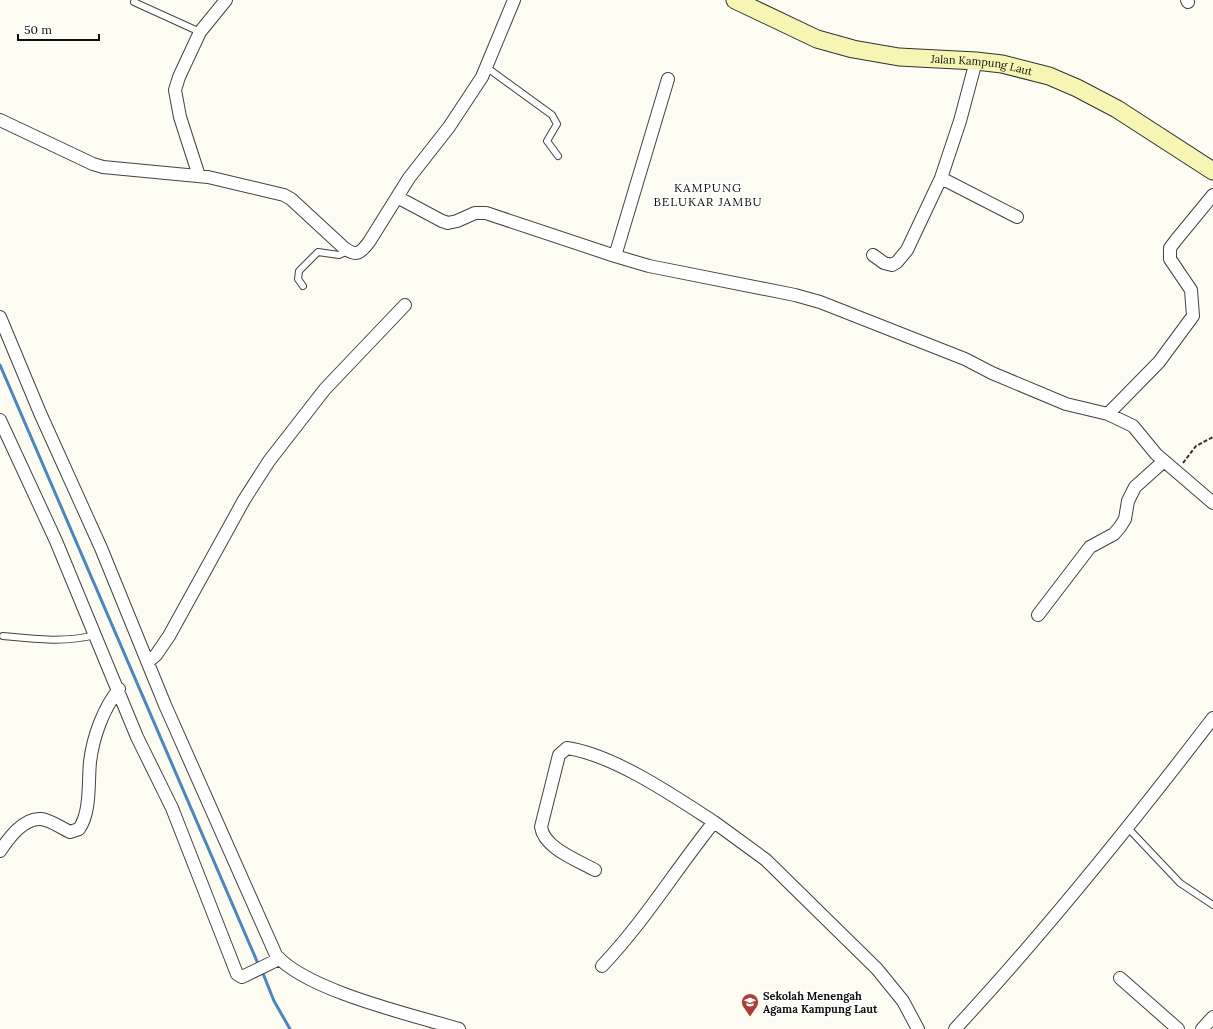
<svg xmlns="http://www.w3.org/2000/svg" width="1213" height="1029" viewBox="0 0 1213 1029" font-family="Lora,serif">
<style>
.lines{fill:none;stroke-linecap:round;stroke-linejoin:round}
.stream{stroke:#4b86bf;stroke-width:3}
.lane-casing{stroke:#424242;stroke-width:8}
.street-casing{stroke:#424242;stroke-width:14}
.secondary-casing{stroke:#313131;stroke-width:19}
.path{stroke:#313131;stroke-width:2;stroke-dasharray:4 2;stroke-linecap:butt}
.lane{stroke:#fff;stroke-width:6}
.street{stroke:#fff;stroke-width:12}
.secondary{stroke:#f6f5b4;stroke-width:17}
.labels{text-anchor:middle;stroke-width:4;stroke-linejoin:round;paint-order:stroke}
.street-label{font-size:11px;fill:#0f0f0f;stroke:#fff}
.poi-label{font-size:11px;font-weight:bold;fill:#0f0f0f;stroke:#fff;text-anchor:start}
.neighbourhood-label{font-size:12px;letter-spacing:1px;fill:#0f0f0f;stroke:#fff}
</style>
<rect width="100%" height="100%" fill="#fdfcf2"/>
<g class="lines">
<!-- stream -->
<path class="stream" d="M0 365 259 966
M262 971 274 1001 290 1029"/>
<!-- lane casing -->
<g class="lane-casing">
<path id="lane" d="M134 2 200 32
M486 67 552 115 557 124 547 141 558 156
M303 286 298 279 299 271 318 252 339 255 348 251
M3 636C33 639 65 643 95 635
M1127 827 1180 883 1213 905"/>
</g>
<!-- street casing -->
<g class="street-casing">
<path id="street" d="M1187 0 1188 2
M0 120 93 164 103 167 208 177 284 195 291 199 343 247C356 257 360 254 369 242L409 178 449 127 482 77 514 0
M199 176 180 117 175 90 179 77 200 32 226 0
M941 178 1017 217
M397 197 442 221 448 223 457 221 475 213H486L615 256 668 79
M873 255 884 263 892 265 897 262 907 250 941 178 960 121 976 61
M615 256 649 266 795 295 820 302 965 359 992 373 1066 404 1108 414 1133 426 1156 454 1213 503
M0 317 40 413 101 548 165 705 276 955C307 991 413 1015 459 1029
M1108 414 1159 362 1193 316 1191 290 1170 259V248L1176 240 1213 195
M0 420 56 541 137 737 172 808 237 974 242 977 279 959
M1038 615 1090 547 1114 534 1120 527 1125 519 1128 501 1135 487 1164 461
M148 662 156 655 169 636 244 500 269 461 325 389 405 305
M0 851C9 838 23 818 41 819 51 820 61 828 70 832L79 829C91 812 88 782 90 762 93 737 103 709 119 689
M595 870C577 860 544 848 541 827L559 755 567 748C614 755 674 796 714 822
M602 966C644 922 676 869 714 822L766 860 877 969 903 1001 918 1029
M1120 978 1178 1029
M955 1029C1047 930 1131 825 1213 718
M1202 1029 1213 1017"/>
</g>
<!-- secondary casing -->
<g class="secondary-casing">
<g id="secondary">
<path id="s1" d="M735 0 817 39 853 49 899 57 976 61 1002 64 1049 76 1077 88 1117 109 1213 171"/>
</g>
</g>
<!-- path -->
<path class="path" d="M1183 463 1196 446 1213 437"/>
<!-- lane -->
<use href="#lane" class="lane"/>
<!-- street -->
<use href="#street" class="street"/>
<!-- secondary -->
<use href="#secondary" class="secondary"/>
</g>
<!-- icons -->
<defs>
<g id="school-pin" transform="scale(0.9)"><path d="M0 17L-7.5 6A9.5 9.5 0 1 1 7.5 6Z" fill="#b03a36" stroke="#fff"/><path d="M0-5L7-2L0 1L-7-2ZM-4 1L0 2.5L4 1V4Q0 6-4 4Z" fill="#fff"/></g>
</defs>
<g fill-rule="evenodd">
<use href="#school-pin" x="750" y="1002"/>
</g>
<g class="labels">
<!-- street labels -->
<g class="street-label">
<text dy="4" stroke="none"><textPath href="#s1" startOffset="258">Jalan Kampung Laut</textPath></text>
</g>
<!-- poi labels -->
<g class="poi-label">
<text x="763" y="1000">Sekolah Menengah<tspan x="763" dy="13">Agama Kampung Laut</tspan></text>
</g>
<!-- neighbourhood labels -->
<g class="neighbourhood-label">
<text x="708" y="192">KAMPUNG<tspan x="708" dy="14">BELUKAR JAMBU</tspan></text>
</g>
</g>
<!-- scale -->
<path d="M18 34v6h81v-6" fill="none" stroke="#0f0f0f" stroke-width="2"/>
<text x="24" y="34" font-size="12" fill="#0f0f0f" stroke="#ffffff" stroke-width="3" paint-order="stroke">50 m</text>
</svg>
